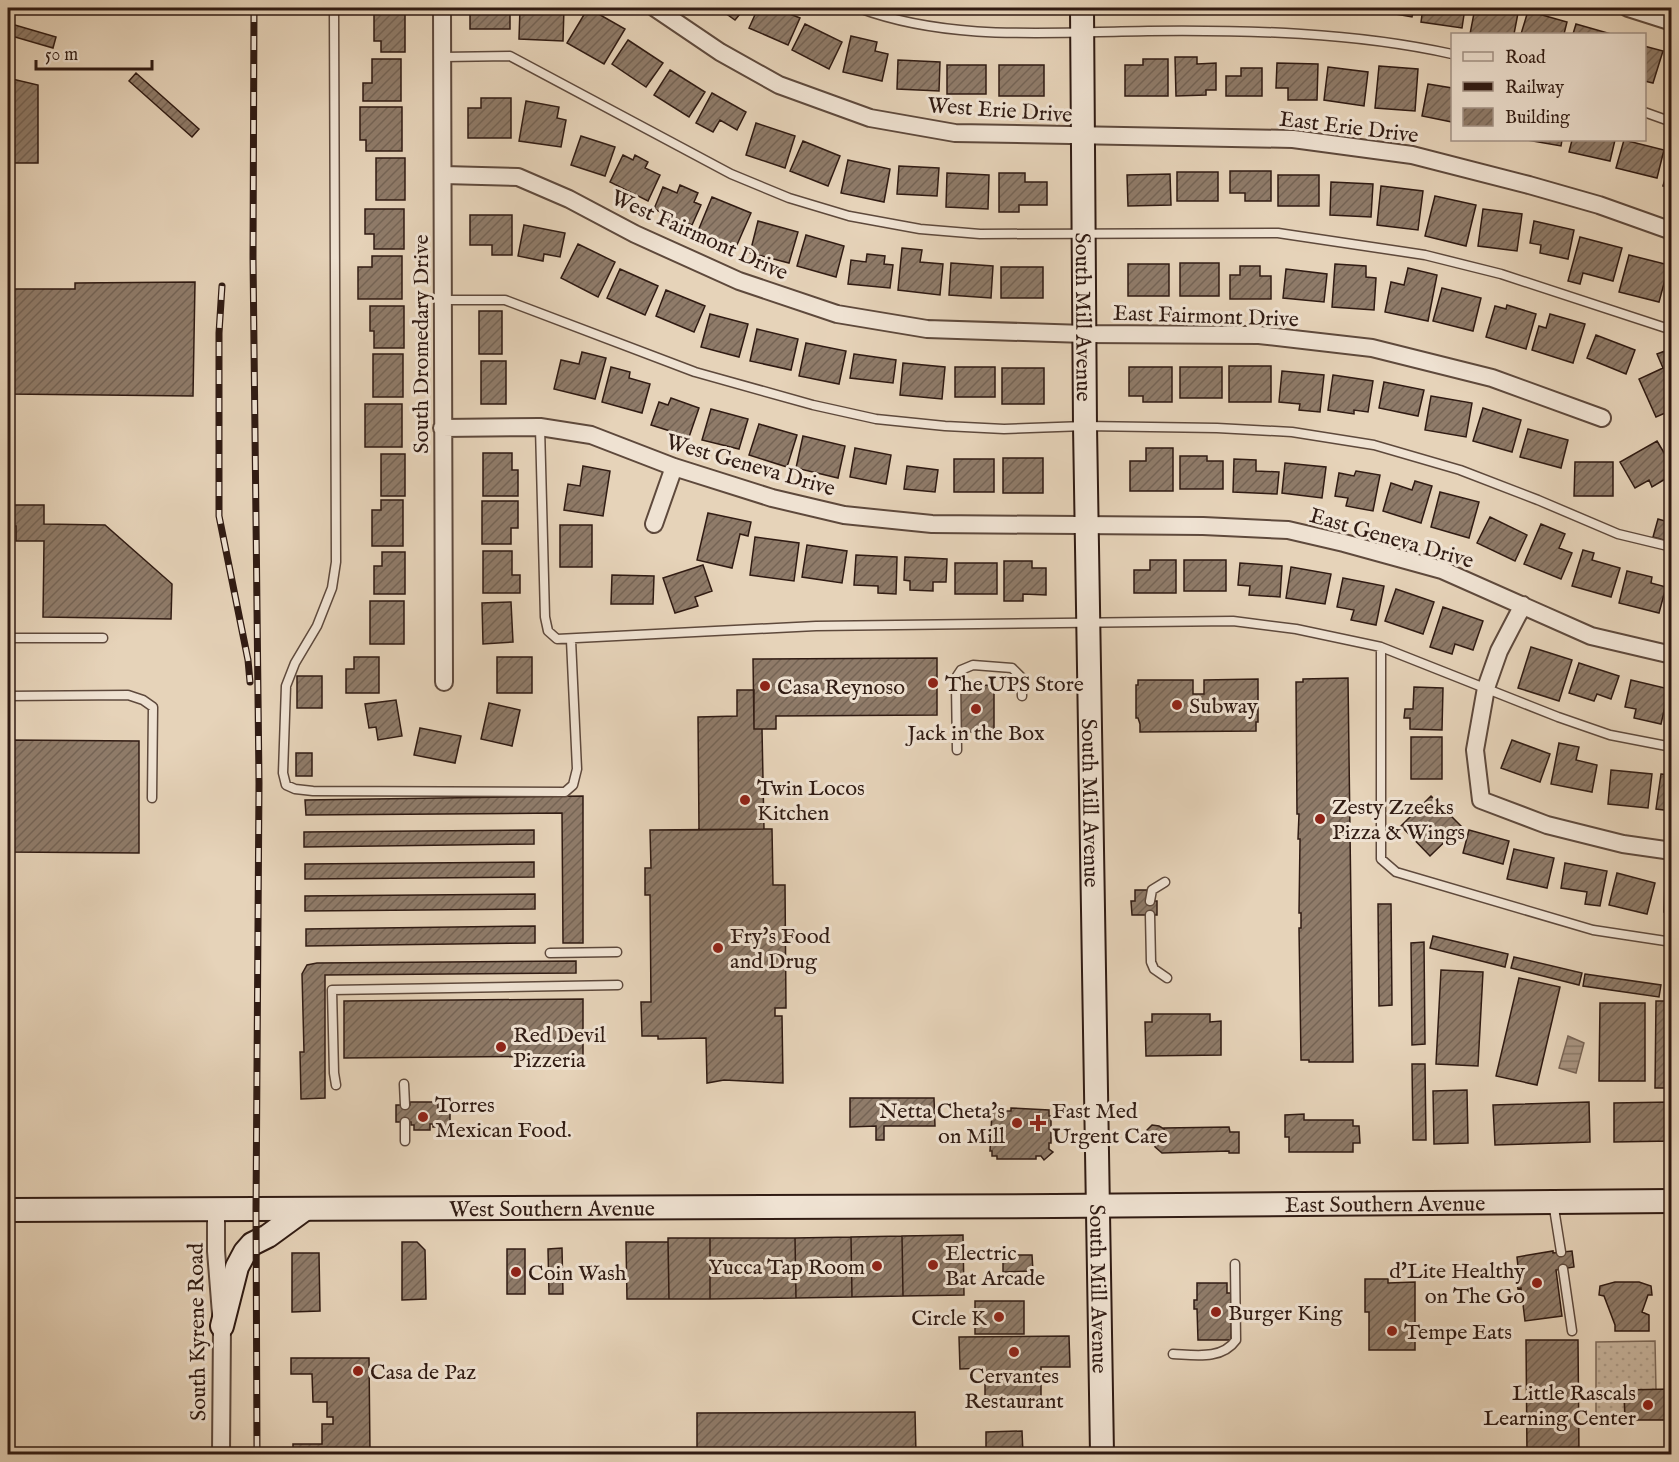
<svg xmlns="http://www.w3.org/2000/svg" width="1679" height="1462" viewBox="0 0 1679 1462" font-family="'IM FELL English',serif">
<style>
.park{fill:url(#park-dots);stroke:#7c6858;stroke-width:1.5}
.water{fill:url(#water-rules);stroke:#786455;stroke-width:1.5}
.building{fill:url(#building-hatch);stroke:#301b13;stroke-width:1.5}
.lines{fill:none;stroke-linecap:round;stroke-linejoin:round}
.lane-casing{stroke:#5e493c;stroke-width:11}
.street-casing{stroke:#5e493c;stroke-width:20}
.secondary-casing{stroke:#301b13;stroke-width:26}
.lane{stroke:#efe2d2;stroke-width:8}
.street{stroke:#efe2d2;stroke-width:16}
.secondary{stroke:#efe2d2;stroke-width:22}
.rail-casing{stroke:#301b13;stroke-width:7}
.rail{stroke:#efe2d2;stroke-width:4.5;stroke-dasharray:14;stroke-linecap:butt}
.poi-dot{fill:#8f2418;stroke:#efe2d2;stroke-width:2}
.labels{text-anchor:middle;stroke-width:6;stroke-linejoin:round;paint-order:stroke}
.street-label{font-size:22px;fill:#301b13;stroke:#efe2d2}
.poi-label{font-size:22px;fill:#301b13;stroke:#efe2d2;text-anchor:start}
</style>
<defs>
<pattern id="park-dots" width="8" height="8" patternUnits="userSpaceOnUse" patternTransform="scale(1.5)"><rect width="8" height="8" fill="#c7b49d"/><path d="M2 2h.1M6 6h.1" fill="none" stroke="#ab9a86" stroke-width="1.8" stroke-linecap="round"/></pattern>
<pattern id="water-rules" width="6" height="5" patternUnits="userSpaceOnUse" patternTransform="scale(1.5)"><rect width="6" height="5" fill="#a89481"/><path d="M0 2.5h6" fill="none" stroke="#897868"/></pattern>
<pattern id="building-hatch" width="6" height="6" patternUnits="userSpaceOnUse" patternTransform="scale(1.5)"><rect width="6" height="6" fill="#8f7b69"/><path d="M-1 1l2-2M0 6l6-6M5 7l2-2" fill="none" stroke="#756455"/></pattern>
</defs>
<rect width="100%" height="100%" fill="#e6d3b9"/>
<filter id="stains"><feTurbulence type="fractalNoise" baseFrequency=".00333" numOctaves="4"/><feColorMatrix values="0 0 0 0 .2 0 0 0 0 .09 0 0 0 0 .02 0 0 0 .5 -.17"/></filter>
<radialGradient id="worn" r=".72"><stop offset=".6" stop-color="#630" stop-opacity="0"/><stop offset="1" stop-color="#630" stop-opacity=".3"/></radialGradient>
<!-- park -->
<path class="park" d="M1655 1341 1656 1390H1624L1625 1420H1596V1342Z"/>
<!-- water -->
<path class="water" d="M1568 1036 1584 1043 1576 1073 1559 1068Z"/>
<!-- building -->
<path class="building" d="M470 8H510V29H470Z
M520 8H564L563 41 519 39Z
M588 8 625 29 604 64 567 43Z
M718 8H745L735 20Z
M758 8H775L800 18 788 45 749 28Z
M945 8H989V12H945Z
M996 8H1042V14H996Z
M1326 8H1366V14L1325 12Z
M1373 8H1414L1412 17 1373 10Z
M1423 8H1465L1462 28 1421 22Z
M1475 8H1519L1514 34H1470Z
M374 10H405V52H381V41H374Z
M1528 11 1567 22 1564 34H1521Z
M8 23 56 37 53 48 8 35Z
M805 24 842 42 829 69 792 50Z
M1576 24 1611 34H1573Z
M851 36 877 42 875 51 888 54 882 81 843 72Z
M628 40 663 63 646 87 612 64Z
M1644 46 1663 51 1653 83 1644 81Z
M1175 57H1197V64L1216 63V90H1206V95L1176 96Z
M372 59H401V101H363V83H372Z
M1143 59H1168V96H1125V65H1143Z
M898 60 940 62 939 91 897 89Z
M1277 63 1318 64 1317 100H1288V88H1276Z
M947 65H986V94H947Z
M999 65H1044V96H999Z
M1379 66 1418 69 1415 111 1375 108Z
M1328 67 1368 72 1364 106 1324 100Z
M1241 68H1262V96H1226V76H1241Z
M670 70 705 92 689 117 654 95Z
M136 73 199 129 192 137 129 81Z
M8 78 38 85V163H8Z
M1428 84 1452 88V122L1422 116Z
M712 93 746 112 737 130 720 120 713 132 696 123Z
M481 98H511V138H468V108H481Z
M526 101 559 107 557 118 566 120 561 147 519 141Z
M360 107H402V151H366V140H360Z
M756 123 795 136 785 168 746 155Z
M581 136 615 147 605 176 571 165Z
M1527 140H1562L1561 146Z
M1572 140H1615L1610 161 1569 152Z
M1624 140 1664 150 1657 178 1616 168Z
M803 141 840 156 828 186 790 171Z
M623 155 633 160 635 155 648 162 645 168 660 175 648 201 610 182Z
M376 158H405V200H376Z
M848 160 890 169 884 202 841 193Z
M1670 161H1672V188L1663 186Z
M899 166 939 168 937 196 897 194Z
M1230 171H1271V201H1245V193H1230Z
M1177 172H1218V201H1177Z
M947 173 989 175 988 209 946 207Z
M999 173H1025V182H1047V205H1019V212H999Z
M1170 174 1171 205 1128 206 1127 175Z
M1278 175H1319V206H1278Z
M1331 182 1373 184 1371 217 1330 215Z
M680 185 698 193 694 202 701 205 692 225 654 209 663 187 677 193Z
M1381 186 1423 191 1418 230 1377 225Z
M1435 196 1476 205 1466 246 1425 236Z
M712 197 751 213 736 247 698 231Z
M365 209H404V249H374V234H365Z
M1483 209 1522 214 1517 251 1478 246Z
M470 215H512V255H492V245H470Z
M758 221 798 232 789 263 750 253Z
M1534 221 1574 230 1568 259 1540 253 1541 245 1530 243Z
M524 225 565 233 560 257 544 254 543 261 518 256Z
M806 235 844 246 836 277 797 266Z
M1580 237 1622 248 1613 281 1583 273 1580 284 1568 281Z
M578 244 615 262 598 297 561 278Z
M902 248 922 250 920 262 943 264 940 295 898 290Z
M867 254 885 256 884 264 893 265 890 288 848 284 851 260 866 262Z
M1629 255 1669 265 1659 302 1619 292Z
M372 256H402V299H358V267H372Z
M951 263 993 266 991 298 949 295Z
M1180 263H1219V296H1180Z
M1128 264H1169V296H1128Z
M1335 264 1366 266V277L1376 278 1374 310 1332 307Z
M1240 266H1260V276H1271V299H1230V275H1240Z
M1001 267H1043V298H1001Z
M1408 268 1437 275 1428 321 1385 312 1391 282 1404 285Z
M620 269 658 286 645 315 607 298Z
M1286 269 1327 274 1324 302 1283 298Z
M195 282 193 396 8 394V387L13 381 12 301 8 298V289H75V283Z
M1442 288 1481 298 1473 331 1433 321Z
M666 290 705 306 694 332 656 316Z
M1507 305 1536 314 1526 349 1486 337 1495 306 1506 309Z
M370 306H404V348H374V331H370Z
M479 311H502V354H479Z
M710 314 748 324 739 357 701 347Z
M1550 314 1585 324 1573 363 1532 350 1539 326 1546 328Z
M757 329 798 339 791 370 750 361Z
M1596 335 1635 350 1626 374 1587 358Z
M806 343 846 351 839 384 799 376Z
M1665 351 1672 367V410L1656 417 1639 379 1663 368 1657 354Z
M582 352 606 358 595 399 554 389 561 360 579 364Z
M373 354H403V397H373Z
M854 354 896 360 893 383 850 378Z
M481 361H506V404H481Z
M903 363 945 367 942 399 900 395Z
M1229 366H1271V402H1229Z
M611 367 630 372 629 378 650 384 642 413 602 402Z
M955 367H995V397H955Z
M1129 367H1172V402H1143V396H1129Z
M1180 367H1222V398H1180Z
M1002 368H1044V404H1002Z
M1282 371 1324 375 1320 412 1299 410 1300 404 1279 402Z
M1333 375 1373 381 1368 412 1354 410V414L1328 410Z
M1384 382 1424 390 1418 416 1379 408Z
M1431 396 1472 403 1466 437 1425 430Z
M671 398 699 408 689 437 651 425 659 402 668 405Z
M365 404H402V447H365Z
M1483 408 1521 420 1512 452 1473 441Z
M711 409 748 419 739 449 702 440Z
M759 424 797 435 787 467 749 455Z
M1528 429 1568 440 1561 468 1520 457Z
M803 436 845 446 838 478 796 468Z
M1657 441 1672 466V475L1652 487 1649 480 1635 488 1620 462Z
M855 448 891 455 886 484 850 477Z
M1146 448H1173V491H1130V461H1146Z
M483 453H512V470H518V496H483Z
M381 454H405V496H381Z
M1180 456H1207V461H1223V489H1180Z
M1003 458H1043V493H1003Z
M954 459H994V492H954Z
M1234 459 1256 460V471L1279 472 1277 494 1233 492Z
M1575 462H1613V496H1574Z
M1285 463 1326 467 1322 498 1282 493Z
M583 466 610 471 603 516 564 510 568 484 580 486Z
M907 466 938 470 935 492 904 489Z
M1356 471 1380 475 1373 511 1346 506 1348 498 1335 496 1339 473 1354 476Z
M1415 481 1432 486 1421 523 1383 511 1391 483 1412 490Z
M1440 492 1479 502 1469 538 1431 527Z
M381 500H403V546H372V510H381Z
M482 501H518V528H511V544H482Z
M13 505H44V524L105 525 172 584 171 619 43 617 44 541H16V526H13Z
M708 513 751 522 748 536 740 534 732 568 697 560Z
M1490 517 1527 535 1515 561 1477 543Z
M1658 519 1672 523 1667 541 1653 537Z
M1541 524 1565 534 1559 548 1572 553 1561 579 1524 564Z
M560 525H592V567H560Z
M755 537 799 543 794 581 750 575Z
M807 545 847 551 842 583 802 577Z
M1583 550 1594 553 1592 560 1620 568 1611 597 1572 586Z
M483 551H512V575H520V593H483Z
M382 552H405V594H374V566H382Z
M856 555 897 557 896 594 878 593V586L854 585Z
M905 557 947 559 946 582H933V591L910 590V581L904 580Z
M1150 560H1176V593H1134V570H1150Z
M1184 560H1226V591H1184Z
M1004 561H1032V568H1046V595L1023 594V601H1004Z
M955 563H997V594H955Z
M1240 563 1282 566 1280 597 1249 595 1250 586 1238 585Z
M703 565 712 591 695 597 698 606 675 613 663 578Z
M1291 567 1331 574 1325 604 1286 598Z
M1627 571 1652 577 1651 583 1666 587 1659 613 1619 603Z
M612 575 654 576 653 604H611Z
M1343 578 1384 586 1376 625 1351 620 1354 610 1337 607Z
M1396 589 1434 602 1423 634 1385 621Z
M370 601H404V644H370Z
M511 602 513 642 483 644 482 603Z
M1443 607 1483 621 1473 650 1455 644 1452 654 1430 647Z
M1531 647 1572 660 1559 701 1518 688Z
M354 657H379V693H346V669H354Z
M497 657H532V693H497Z
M937 658V715L776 716V729H754L753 659Z
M1579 663 1619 676 1611 699 1597 694 1594 701 1569 693Z
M297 676H322V708H297Z
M1348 678 1353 1062H1309V1060H1301L1299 928H1301V913H1299L1300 839H1298L1299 814H1297L1296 682H1303V679Z
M1258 679V722H1256V731L1140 732V724L1138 718H1136V685H1138V680H1193V694H1204V680Z
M1631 680 1669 689 1661 724 1634 718 1636 709 1625 707Z
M994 685V732H959L958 686Z
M1414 687 1443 688 1442 730 1410 729V718H1404L1405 709H1413Z
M737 690H754V729H762L764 829 699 830 698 717 737 716Z
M396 700 402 736 378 740 376 727 369 728 365 704Z
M489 703 520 710 512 746 481 739Z
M420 728 461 736 455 763 414 755Z
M1411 737H1442V779H1411Z
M8 740 139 741V853L8 852Z
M1512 740 1550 754 1540 782 1501 768Z
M1559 743 1579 747 1576 760 1597 765 1592 792 1551 784Z
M296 753H312V776H296Z
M1611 770 1652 774 1648 808 1608 804Z
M1661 774 1672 775V811L1656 809Z
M583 796V943H563L562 813 306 815 305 800Z
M1431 796 1461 826 1430 856 1401 826Z
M772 829 773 885H785L786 1008H775V1016H782L783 1083 724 1080 707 1083 706 1038 658 1039V1036H642L641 1002H651L650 895H645V868H651L650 830Z
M534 830V844L304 847V832Z
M1469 830 1509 841 1503 864 1463 853Z
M1514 849 1554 858 1547 888 1507 879Z
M534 862V877L305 879V864Z
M1565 863 1607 871 1600 906 1585 904 1587 892 1561 888Z
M1617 873 1655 883 1647 914 1609 905Z
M1665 883H1672V912H1664Z
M1135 890H1147V901H1157V915H1132L1131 901H1135Z
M535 894V909L305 911V896Z
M1378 904H1391L1392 1005 1379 1006Z
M535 926V943L306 946V929Z
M1433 936 1508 954 1505 967 1430 948Z
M1424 942 1425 1044 1412 1045 1411 943Z
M1514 957 1582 973 1579 985 1511 968Z
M576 961V973L325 975V1098L301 1099 300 1052H304L302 974 307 965 317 963Z
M1441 970 1483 972 1478 1066 1436 1064Z
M1585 974 1661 985 1659 997 1583 986Z
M1519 978 1560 987 1537 1085 1496 1076Z
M583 999V1056L344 1058V1001Z
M1656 1001H1667L1668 1088H1655Z
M1600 1003H1645V1081H1599Z
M1152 1014H1210V1022L1221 1021V1055L1146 1056 1145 1022H1152Z
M1412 1064H1425L1426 1140H1413Z
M1467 1090 1468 1143 1434 1144 1433 1091Z
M850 1098H934L935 1126H884V1140H876V1126L850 1127Z
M410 1102H438V1113H450V1124H447V1127H433V1124H430V1130H414V1125H411V1122H396V1105H410Z
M1589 1102 1590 1142 1495 1145 1493 1105Z
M1672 1102V1141L1614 1142V1103Z
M1011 1108 1049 1110V1116H1051V1143H1049V1149L1053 1152 1044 1160 1041 1156H1036V1159H997V1156H992V1151H990L992 1111H1011Z
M1304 1114V1120H1353V1126H1359L1360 1143H1353V1152H1289V1137H1285V1115Z
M1152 1125 1159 1126 1164 1129V1128L1229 1127 1230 1132H1239V1153H1229V1151L1162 1153 1155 1147V1142L1152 1143 1148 1138 1147 1130Z
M963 1235 964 1295 903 1296 902 1236Z
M902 1236 903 1296 852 1297 851 1237Z
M851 1237 852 1297 796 1298 795 1238Z
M668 1238H710V1299H669Z
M710 1238H795L796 1298 710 1299Z
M402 1242H417L425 1250 426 1299 402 1300Z
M626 1242H668L669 1299H627Z
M562 1248 563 1294H549L548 1249Z
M507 1249H525V1294H507Z
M1553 1251V1253L1572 1251 1574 1267 1556 1270 1562 1316 1525 1321 1521 1288 1518 1289 1516 1277H1519L1517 1257Z
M292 1253H319L320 1311 292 1312Z
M1003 1255H1032L1033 1271 1003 1272Z
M1365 1279H1388V1283L1415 1282V1350H1369V1312H1365Z
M1615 1282H1639L1651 1286 1652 1295H1648L1642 1312 1649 1315V1331H1615V1325L1604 1296 1599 1295 1600 1286Z
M1197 1283H1227V1293H1231V1309H1235V1316H1231V1340H1198L1197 1309H1194V1300H1197Z
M975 1301H1024V1334H975Z
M1069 1336 1070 1367H1041V1397H985V1368L960 1369 959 1337Z
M1526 1340H1578L1579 1454H1527Z
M291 1358H369L370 1454H293V1444H322V1424H333V1417H327V1402H313L312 1374H291Z
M1672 1389V1420H1625L1624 1390Z
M915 1412 916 1454H697V1413Z
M1022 1431 1023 1454H986V1432Z
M1672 1451V1454H1604V1452Z"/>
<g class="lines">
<!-- lane casing -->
<g class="lane-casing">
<path id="lane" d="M334 8 336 562 332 588 317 626 295 663 286 686 283 773 286 785 295 789 313 791 565 792 573 785 577 769 571 640
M859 8C950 42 1052 32 1148 31 1249 30 1353 32 1452 54
M443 57 510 56 731 174 789 198 849 216 920 229 980 234 1278 233 1425 255 1501 274 1672 330
M1644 112 1672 122
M443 300H505L695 372 813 405 876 419 945 426 1004 429 1085 426 1217 428 1292 432 1374 445 1460 470 1538 500 1618 534 1672 547
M540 427 545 617 548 631 557 639 816 626 1233 621 1296 629 1381 647 1558 717 1610 735 1672 747
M8 638H103
M1381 647V859L1396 872 1593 930 1672 942
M8 696 128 695 143 700 153 707 152 798
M957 750 956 684 957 676 961 670 973 665 1012 668 1021 677 1022 696
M1150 901 1152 890 1165 882
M1150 915 1151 962 1154 969 1167 978
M550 953 617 952
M404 1084 405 1105
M336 1085 334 1073 332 990 618 985
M405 1122V1141
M1553 1202 1561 1252
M1563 1269 1572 1331
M1173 1354C1195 1355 1222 1360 1236 1340L1235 1264"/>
</g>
<!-- street casing -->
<g class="street-casing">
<path id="street" d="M442 8 444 682
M655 8 720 52 779 85 870 118 955 133 1293 139 1412 155 1529 185 1599 205 1672 231
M1628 8 1672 22
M444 175 518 177 569 199 635 234 739 281 837 314 927 329 1085 334 1259 335 1372 348 1492 378 1602 418
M442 428 540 427 591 435 674 467 772 498 844 515 932 524 1203 526 1288 530 1344 543 1442 570 1591 636 1672 655
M654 524 674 467
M1523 605 1499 651 1486 688 1475 750 1481 800 1547 825 1623 844 1672 851
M216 1209V1251L222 1326 221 1454"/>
</g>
<!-- secondary casing -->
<g class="secondary-casing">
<g id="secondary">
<path id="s1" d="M1082 8 1085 426 1102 1454"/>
<path id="s2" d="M8 1210 1054 1206 1672 1201"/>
<path d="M222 1326 237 1267 245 1252 252 1244 268 1236 305 1209"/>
</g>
</g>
<!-- lane -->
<use href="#lane" class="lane"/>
<!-- street -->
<use href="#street" class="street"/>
<!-- secondary -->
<use href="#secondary" class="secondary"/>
<!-- rail casing -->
<g class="rail-casing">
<path id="rail" d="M254 8 253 258 259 783 256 1209 257 1454
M222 286 219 333V516L248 660 250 682"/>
</g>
<!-- rail -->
<use href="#rail" class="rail"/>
</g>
<!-- markers -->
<g class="poi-dot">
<circle cx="933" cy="683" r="6"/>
<circle cx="765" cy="686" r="6"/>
<circle cx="1177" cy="705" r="6"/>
<circle cx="976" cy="709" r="6"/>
<circle cx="745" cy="800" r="6"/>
<circle cx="1320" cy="819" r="6"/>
<circle cx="718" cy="948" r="6"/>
<circle cx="501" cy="1047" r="6"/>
<circle cx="423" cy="1117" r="6"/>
<circle cx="1017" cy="1123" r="6"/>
<path d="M1035 1114h6v6h6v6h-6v6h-6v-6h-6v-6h6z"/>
<circle cx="933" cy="1265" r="6"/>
<circle cx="877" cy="1266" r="6"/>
<circle cx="516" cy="1272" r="6"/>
<circle cx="1537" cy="1283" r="6"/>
<circle cx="1216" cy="1312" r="6"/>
<circle cx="999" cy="1317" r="6"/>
<circle cx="1392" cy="1331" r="6"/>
<circle cx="1014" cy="1352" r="6"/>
<circle cx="358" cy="1371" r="6"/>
<circle cx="1648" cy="1405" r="6"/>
</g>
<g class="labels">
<!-- street labels -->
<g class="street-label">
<text transform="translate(1000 109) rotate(4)" y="8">West Erie Drive</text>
<text transform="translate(1349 126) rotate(7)" y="8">East Erie Drive</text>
<text transform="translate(700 234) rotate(24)" y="8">West Fairmont Drive</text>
<text transform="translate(1206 315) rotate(2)" y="8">East Fairmont Drive</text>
<text dy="8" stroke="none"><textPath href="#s1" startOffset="309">South Mill Avenue</textPath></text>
<text transform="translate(420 344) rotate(-90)" y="8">South Dromedary Drive</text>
<text transform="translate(751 464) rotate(16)" y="8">West Geneva Drive</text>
<text transform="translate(1392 537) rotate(16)" y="8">East Geneva Drive</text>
<text dy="8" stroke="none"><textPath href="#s1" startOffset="795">South Mill Avenue</textPath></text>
<text dy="8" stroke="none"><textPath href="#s2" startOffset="1377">East Southern Avenue</textPath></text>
<text dy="8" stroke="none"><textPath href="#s2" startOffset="544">West Southern Avenue</textPath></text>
<text dy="8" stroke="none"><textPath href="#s1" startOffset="1281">South Mill Avenue</textPath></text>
<text transform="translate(196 1332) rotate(-91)" y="8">South Kyrene Road</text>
</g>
<!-- poi labels -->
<g class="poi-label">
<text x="945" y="691">The UPS Store</text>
<text x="777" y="694">Casa Reynoso</text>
<text x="1189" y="713">Subway</text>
<text x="976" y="740" text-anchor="middle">Jack in the Box</text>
<text x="757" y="795">Twin Locos<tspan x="757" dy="25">Kitchen</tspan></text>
<text x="1332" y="814">Zesty Zzeeks<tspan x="1332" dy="25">Pizza &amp; Wings</tspan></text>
<text x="730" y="943">Fry's Food<tspan x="730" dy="25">and Drug</tspan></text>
<text x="513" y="1042">Red Devil<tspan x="513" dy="25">Pizzeria</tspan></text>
<text x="435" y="1112">Torres<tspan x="435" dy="25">Mexican Food.</tspan></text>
<text x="1005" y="1118" text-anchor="end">Netta Cheta's<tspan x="1005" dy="25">on Mill</tspan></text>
<text x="1052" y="1118">Fast Med<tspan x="1052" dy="25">Urgent Care</tspan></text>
<text x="945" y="1260">Electric<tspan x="945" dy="25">Bat Arcade</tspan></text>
<text x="865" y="1274" text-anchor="end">Yucca Tap Room</text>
<text x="1525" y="1278" text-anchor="end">d'Lite Healthy<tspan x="1525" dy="25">on The Go</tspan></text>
<text x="528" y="1280">Coin Wash</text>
<text x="1228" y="1320">Burger King</text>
<text x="987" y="1325" text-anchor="end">Circle K</text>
<text x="1404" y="1339">Tempe Eats</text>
<text x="370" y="1379">Casa de Paz</text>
<text x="1014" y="1383" text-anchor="middle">Cervantes<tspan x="1014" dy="25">Restaurant</tspan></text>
<text x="1636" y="1400" text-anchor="end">Little Rascals<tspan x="1636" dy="25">Learning Center</tspan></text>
</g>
</g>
<!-- margin -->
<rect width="1679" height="1462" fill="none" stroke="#e6d3b9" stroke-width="30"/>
<rect x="9" y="9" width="1661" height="1444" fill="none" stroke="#301b13" stroke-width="3"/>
<rect x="15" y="15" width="1649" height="1432" fill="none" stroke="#301b13" stroke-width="1.5"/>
<!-- legend -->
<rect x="1451" y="33" width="195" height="108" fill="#efe2d2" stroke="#a39286" stroke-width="1.5"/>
<rect x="1463" y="52" width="30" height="9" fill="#efe2d2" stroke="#a39286" stroke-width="1.5"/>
<text x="1505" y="63" font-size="18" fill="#301b13">Road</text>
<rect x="1463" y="82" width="30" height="9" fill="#301b13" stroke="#a39286" stroke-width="1.5"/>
<text x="1505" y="93" font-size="18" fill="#301b13">Railway</text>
<rect x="1463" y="108" width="30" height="18" fill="url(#building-hatch)" stroke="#a39286" stroke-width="1.5"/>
<text x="1505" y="123" font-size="18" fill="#301b13">Building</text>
<!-- scale -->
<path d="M36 60v9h116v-9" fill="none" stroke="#301b13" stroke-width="3"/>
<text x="45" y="60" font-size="18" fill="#301b13" stroke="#efe2d2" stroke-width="4.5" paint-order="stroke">50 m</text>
<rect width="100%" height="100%" filter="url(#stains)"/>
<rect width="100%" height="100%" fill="url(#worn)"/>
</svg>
